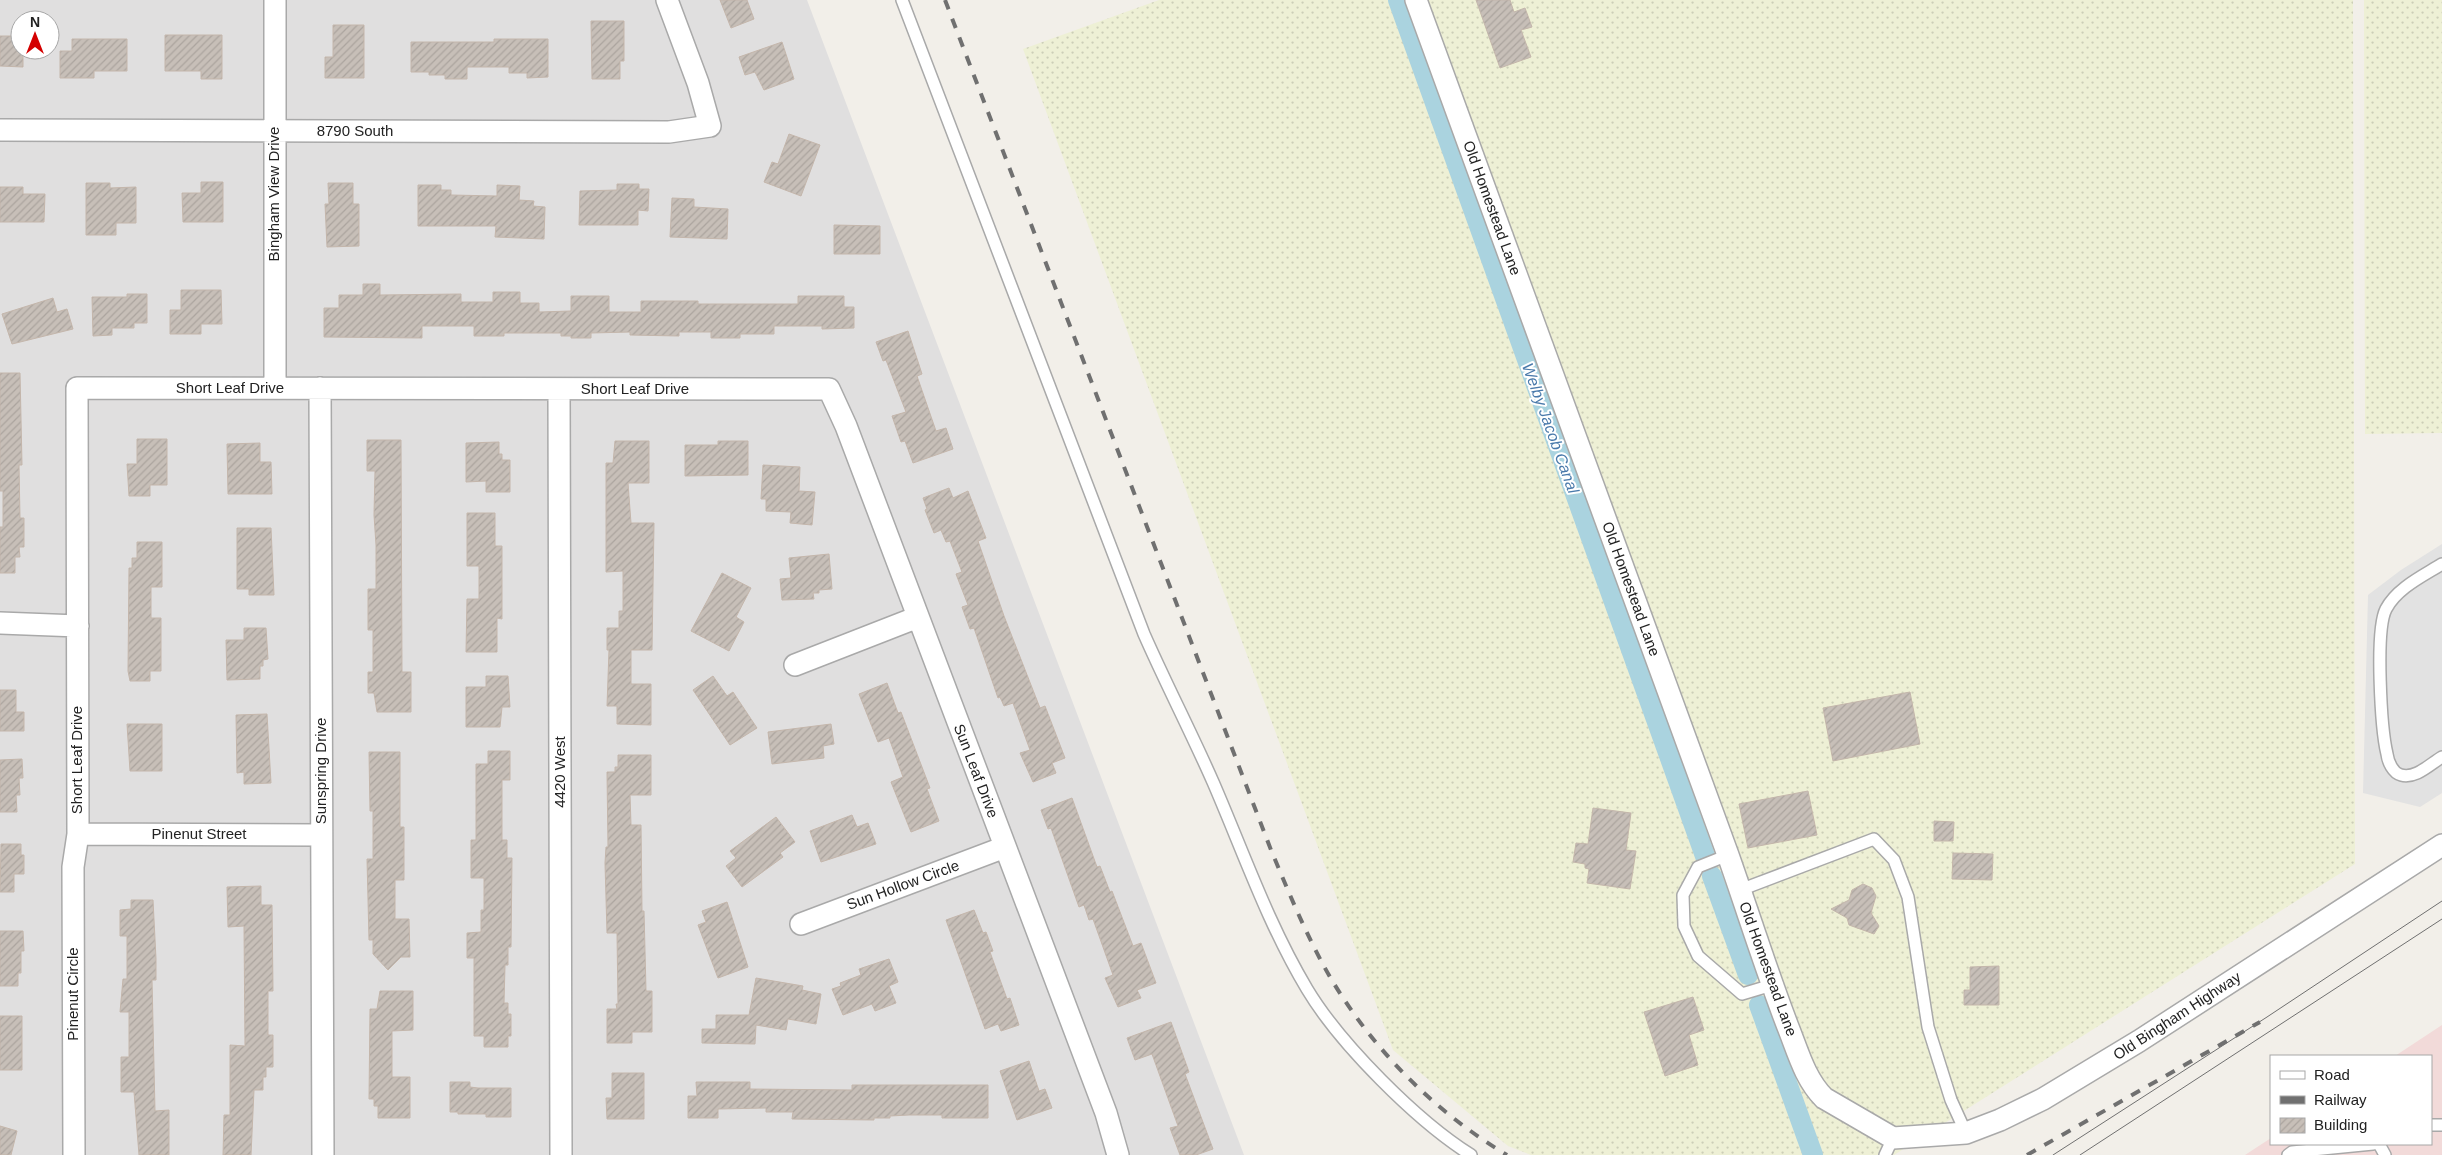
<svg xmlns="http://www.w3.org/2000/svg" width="2442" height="1155" viewBox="0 0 2442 1155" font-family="Arial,sans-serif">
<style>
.residential{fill:#e0dfdf;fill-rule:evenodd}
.commercial{fill:#f2dad9}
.farmland{fill:url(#farmland-dots)}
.parking{fill:#e2e2e2}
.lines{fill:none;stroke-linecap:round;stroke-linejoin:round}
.canal{stroke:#aad3df;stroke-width:20}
.building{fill:url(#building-hatch);stroke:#c4b6ab}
.lane-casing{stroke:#a9a9a9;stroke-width:14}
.street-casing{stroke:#a9a9a9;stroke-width:24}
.lane{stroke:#fff;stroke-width:11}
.street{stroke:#fff;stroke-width:21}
.tram{stroke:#707070;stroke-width:1}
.rail{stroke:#707070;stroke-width:4;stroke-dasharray:10 10;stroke-linecap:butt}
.labels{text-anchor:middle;stroke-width:4;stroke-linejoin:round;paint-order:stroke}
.street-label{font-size:15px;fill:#222;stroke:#fff}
.water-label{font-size:16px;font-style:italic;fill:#4a7aab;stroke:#fff}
</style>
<defs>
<pattern id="farmland-dots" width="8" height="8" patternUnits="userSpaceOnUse" patternTransform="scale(1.25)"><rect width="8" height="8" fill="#eef0d5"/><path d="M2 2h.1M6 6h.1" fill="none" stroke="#ccceb7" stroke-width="1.8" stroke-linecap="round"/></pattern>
<pattern id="building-hatch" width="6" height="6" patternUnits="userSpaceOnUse" patternTransform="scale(1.25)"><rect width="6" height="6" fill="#c7bfb8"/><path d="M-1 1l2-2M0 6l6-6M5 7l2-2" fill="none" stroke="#aba49e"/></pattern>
</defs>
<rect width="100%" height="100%" fill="#f2efe9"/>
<!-- residential -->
<path class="residential" d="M0 0H807L1244 1155H0ZM20 20H50V50H20Z"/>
<!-- commercial -->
<path class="commercial" d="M2442 1025V1155H2245L2271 1138V1144H2431V1056H2395Z"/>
<!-- farmland -->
<path class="farmland" d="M1159 0H2353L2355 864 1894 1155H1531L1508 1146 1393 1050 1023 49Z
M2364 0H2442V433L2365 434Z"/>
<!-- parking -->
<path class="parking" d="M2442 544V793L2420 807 2363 793 2368 595 2401 570Z"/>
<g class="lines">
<!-- canal -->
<path class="canal" d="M1398 0 1705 856
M1712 876 1748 975
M1759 1005 1813 1155"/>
</g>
<!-- building -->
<path class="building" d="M720 0H747L754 19 731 28Z
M1476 0H1510L1514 12 1525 8 1532 27 1521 30 1531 57 1500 68Z
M591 21H624V61H620V79H592Z
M333 25H364V78H325V57H333Z
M165 35H222V79H201V71H165Z
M0 36H20V50H23V67L0 66Z
M72 39H127V71H94V78H60V51H72Z
M494 39H548V77L527 78V73H509V67H467V79H445V75H429V72H411V42H494Z
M782 42 794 79 764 90 755 72 745 75 739 57Z
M789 134 820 145 801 196 764 182 772 162 778 164Z
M201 182H223V222H183L182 193H201Z
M86 183H110V188L136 187V223H116V235H86Z
M328 183H353V204H359V246L327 247 325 204H329Z
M617 184H639V189H649L648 211 638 210V225H579L580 191 617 190Z
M418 185H441V190H451V195L497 196V185L520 186 519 200 534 201 533 206 545 207 544 239 495 237 496 226H418Z
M0 187H23V194H45L44 222H0Z
M672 198 694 199V207L728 209 727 239 670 237Z
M834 225 880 226V254H834Z
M363 284H380V295L461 294V302H493V292H520V303H539V312L571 311V296H609V312H641V301H698V304H798V296H844V307H854V328L822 329V326H774V334H740V338H711V332H679V336L630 335V332L591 333V338H571V336H561V333H504V336H474V326H422V338L324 337V308H339V295H363Z
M181 290H221L222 324H201V334H170V310H181Z
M127 294H147V323H134V328H112V335L93 336 92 297H127Z
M53 298 57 312 67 309 73 329 12 344 2 314Z
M908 331 922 374 917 376 936 431 946 428 953 449 913 463 905 441 901 442 892 416 906 412 886 360 883 361 876 342Z
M0 373H20L22 465H19L20 518H24V547H19L20 557H15V573H0V527H3V491H0Z
M137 439H167V485H150V496H129L127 464H137Z
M367 440H401L402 672H411V712H377L374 693H368V672H373V630H368V589H376V545L374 515 375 471H367Z
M615 441H649V483H628L631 523H654L652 650H631V684H651V725L617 724V706H607L609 650H607V628H619V611H623V571L606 572V463H613Z
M718 441H748V475L685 476V445H718Z
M499 442V454H502V460H510V492H486V481L466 482V443Z
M260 443V462H271L272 494H228L227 444Z
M763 465 800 467 799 491 815 492 812 525 790 523 791 512 766 511V499H761Z
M949 488 953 498 968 491 986 538 978 541 1004 616 1040 708 1045 706 1065 758 1052 763 1056 773 1033 782 1020 753 1030 750 1013 703 1004 706 1000 697 998 698 974 628 970 629 962 607 968 605 956 574 962 572 950 541 946 542 941 530 934 533 925 510 927 509 923 498Z
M467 513H495V546H502V619L497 618V652H466L467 599H479V566H467Z
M237 528H271L274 595H249V589H237Z
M137 542H162V587H151V618H161V671H150V681H130L128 671 129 568H132V558H137Z
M829 554 832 589 819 590V593H813L814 599 782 600 780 579 791 578 789 558Z
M722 573 751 588 736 617 744 622 729 651 691 631Z
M244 628H266L268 659 263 660V666H260V679L227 680 226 640H244Z
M486 676H508L510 707H502L500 727H466V687H486Z
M713 676 727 696 733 692 757 728 730 745 693 690Z
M887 683 898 713 901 712 930 788 927 789 939 821 911 832 891 782 903 777 889 738 878 742 859 694Z
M0 690H16V712H24V731H0Z
M1910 692 1920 744 1833 761 1823 708Z
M267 714 271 783 244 784V772L237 773 236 715Z
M127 724H162V771H130Z
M831 724 834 744 823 746 824 758 772 764 768 732Z
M488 751H510V780H502V840H507V858H512L511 947H508V965H505L504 1003H508V1014H511V1036H508V1047H484V1036H474V958H467V933L481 932V910H484V878H471V840H476V764H488Z
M369 752H400V827H404V880H395V919H409L410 957H401L388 970 373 954V940H369L367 859H373V811H370Z
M618 755H651V795H630L631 825H641L642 911H644L646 991H652V1032H632V1043H607V1009H617L616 1004H618L617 933H607L605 863 606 847H608L607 772H615V767H618Z
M22 759 23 778H19L20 795H16L17 812H0V760Z
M1808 791 1817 835 1748 848 1739 804Z
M1072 798 1097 867 1100 866 1110 892 1112 891 1133 946 1141 943 1156 983 1137 990 1141 998 1118 1007 1105 978 1113 975 1093 919 1089 920 1084 905 1079 907 1051 828 1048 829 1041 810Z
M1593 808 1631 813 1626 850 1636 851 1630 889 1587 883 1589 869 1585 868V864L1573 862 1576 843 1588 844Z
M852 815 857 827 868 823 876 844 821 862 810 831Z
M776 817 795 842 780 853 783 857 742 887 726 866 736 858 730 851Z
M1934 821 1954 822 1953 841H1934Z
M1 844H21V855H24V874H14V892H0Z
M1953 853 1993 854 1992 880 1952 879Z
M1863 884 1872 888 1876 896 1871 913 1879 926 1874 934 1849 925 1847 918 1831 909 1849 900 1852 890Z
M261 886V905H272L273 991H268V1035H273V1067H266V1077H263V1090H254L251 1155H223L224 1115H230V1045L245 1046 244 926 228 927 227 887Z
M131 900H153L156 959V980H152L155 1111 169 1110V1155H139L134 1092H121V1057H129V1012H120L123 979H127V936H120V910L131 909Z
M727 902 748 967 718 978 698 925 706 922 702 911Z
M974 910 983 933 986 932 993 951 990 952 1007 999 1010 998 1019 1025 1001 1031 998 1024 985 1029 946 920Z
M0 931H23L24 951H21V973H18V986H0Z
M889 959 898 982 889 986 896 1003 875 1011 872 1004 843 1015 832 989 841 986 840 983 861 975 859 969Z
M1999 966V1005H1964V990H1970V967Z
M756 978 803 986 802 990 821 994 816 1024 788 1019 786 1030 756 1025 755 1044 702 1043V1029H716V1015H749Z
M380 991H413V1030L392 1031V1077H410V1118H378V1106H374V1099H369L370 1009H377Z
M1693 997 1704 1030 1689 1035 1698 1065 1665 1076 1644 1012Z
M0 1016H22V1070H0Z
M1171 1022 1189 1072 1185 1074 1213 1149 1196 1155H1180L1170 1128 1178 1126 1152 1054 1135 1060 1127 1038Z
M1029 1061 1039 1091 1045 1089 1052 1108 1017 1120 1000 1071Z
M612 1073H644V1119H607L606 1098H612Z
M450 1082H470V1087L478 1088H511V1117H486V1114H458V1112H450Z
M696 1082H750V1089L852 1090V1085H988V1118H942V1115H909L890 1116V1118H874V1120L792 1119 793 1112H766V1108L718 1109V1118H688V1096H697Z
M0 1126 17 1131 11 1155H0Z"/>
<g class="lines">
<!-- lane casing -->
<g class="lane-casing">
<path id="lane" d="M902 0 1144 634C1166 684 1191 732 1213 782 1243 851 1268 924 1307 989 1340 1044 1417 1121 1471 1155
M2442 564C2423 576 2397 588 2386 609 2375 630 2381 729 2387 754 2388 762 2393 773 2401 775 2416 779 2430 764 2442 757
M1728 855 1698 867 1683 895 1684 926 1698 956 1742 994 1772 985
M1740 890 1874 839 1894 860 1908 897 1928 1027 1951 1100 1966 1133
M2431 1125H2442
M2379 1144 2385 1155
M1885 1155 1893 1138
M2288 1155 2292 1152 2373 1144"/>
</g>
<!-- street casing -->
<g class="street-casing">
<path id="street" d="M1416 0 1728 855C1748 912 1766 970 1788 1027 1798 1052 1805 1079 1824 1098L1893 1138 1966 1133 2000 1120 2043 1099 2139 1041 2442 845
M0 130 669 132 710 126 698 83 667 0
M275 388V0
M320 388 323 1155
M559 389 561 1155
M0 623 78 626
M795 665 918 617
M78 834 321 835
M801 924 1005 847
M74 1155 73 867 78 834 77 388 829 389 846 426 1106 1113 1118 1155"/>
</g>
<!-- lane -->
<use href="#lane" class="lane"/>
<!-- street -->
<use href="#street" class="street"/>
<!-- tram -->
<path class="tram" d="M2053 1155 2267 1017 2442 901
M2080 1155 2442 919"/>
<!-- rail -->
<path class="rail" d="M945 0 1271 850C1289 893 1307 937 1330 977 1373 1050 1435 1112 1507 1155
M2027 1155 2260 1022"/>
</g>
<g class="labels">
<!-- street labels -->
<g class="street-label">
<text x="355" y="136">8790 South</text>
<text transform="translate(274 194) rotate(-90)" y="5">Bingham View Drive</text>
<text transform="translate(1492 208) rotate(70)" y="5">Old Homestead Lane</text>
<text x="230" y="393">Short Leaf Drive</text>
<text x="635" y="394">Short Leaf Drive</text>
<text transform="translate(1631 589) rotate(70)" y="5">Old Homestead Lane</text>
<text transform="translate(77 760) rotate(-90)" y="5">Short Leaf Drive</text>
<text transform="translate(321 771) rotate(-90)" y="5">Sunspring Drive</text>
<text transform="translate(976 771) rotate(69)" y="5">Sun Leaf Drive</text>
<text transform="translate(560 772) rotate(-90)" y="5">4420 West</text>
<text x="199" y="839">Pinenut Street</text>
<text transform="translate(903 885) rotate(-20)" y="5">Sun Hollow Circle</text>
<text transform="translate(1768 969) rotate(70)" y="5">Old Homestead Lane</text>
<text transform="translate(73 994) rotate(-90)" y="5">Pinenut Circle</text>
<text transform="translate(2177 1016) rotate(-33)" y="5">Old Bingham Highway</text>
</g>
<!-- water labels -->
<g class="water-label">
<text transform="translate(1551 428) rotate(70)" y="6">Welby Jacob Canal</text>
</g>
</g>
<!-- legend -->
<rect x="2270" y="1055" width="162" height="90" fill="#ffffff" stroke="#a7a7a7"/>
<rect x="2280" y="1071" width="25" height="8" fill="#ffffff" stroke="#a7a7a7"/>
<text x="2314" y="1080" font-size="15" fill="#222222">Road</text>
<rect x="2280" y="1096" width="25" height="8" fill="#707070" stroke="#a7a7a7"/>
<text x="2314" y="1105" font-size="15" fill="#222222">Railway</text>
<rect x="2280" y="1118" width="25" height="15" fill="url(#building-hatch)" stroke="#a7a7a7"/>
<text x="2314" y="1130" font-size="15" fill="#222222">Building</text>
<!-- north arrow -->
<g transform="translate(35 35)"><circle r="24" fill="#ffffff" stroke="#a7a7a7"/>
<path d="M0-4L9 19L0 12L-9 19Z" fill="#d40000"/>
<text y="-8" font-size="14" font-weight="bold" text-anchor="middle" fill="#222222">N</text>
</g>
</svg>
